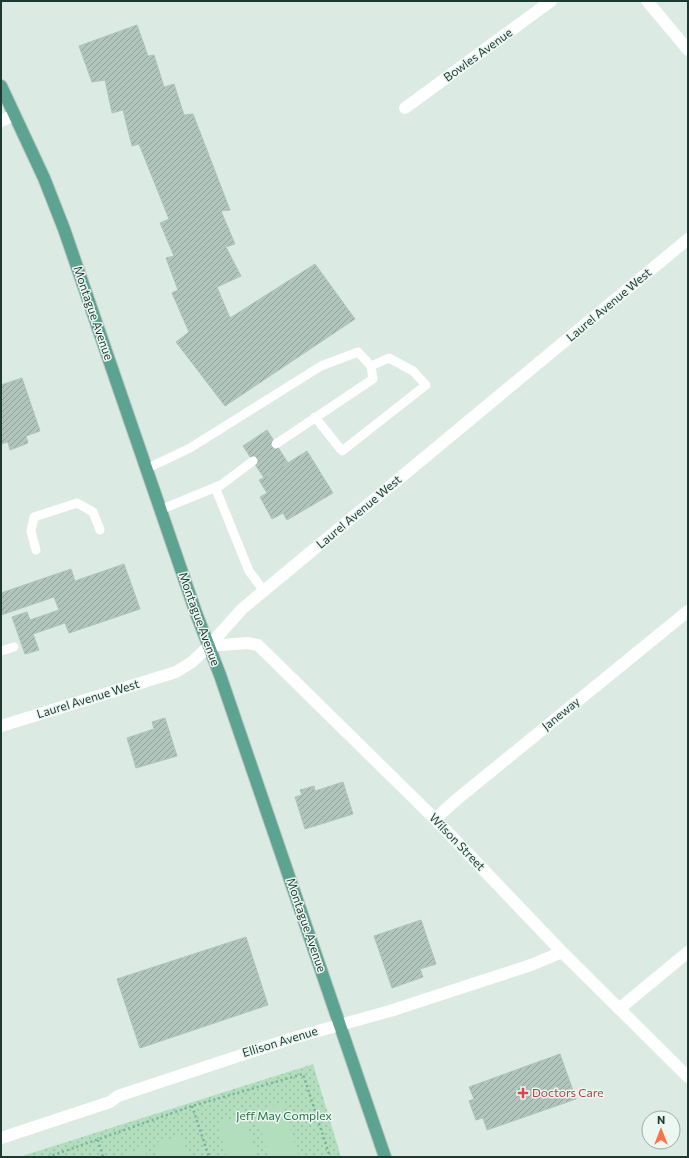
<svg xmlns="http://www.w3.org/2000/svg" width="689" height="1158" viewBox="0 0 689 1158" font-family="Commissioner,sans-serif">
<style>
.park{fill:url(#park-dots)}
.pitch{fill:#b2debe}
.building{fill:url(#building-hatch);stroke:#aec4bb}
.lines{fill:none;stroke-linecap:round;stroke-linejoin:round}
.primary-casing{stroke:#bbc4c2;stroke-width:14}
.path{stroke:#79b19f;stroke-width:2.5;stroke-dasharray:2 3;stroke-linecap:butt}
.service{stroke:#fff;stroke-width:9}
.minor{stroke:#fff;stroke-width:12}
.tertiary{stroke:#fff;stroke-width:12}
.primary{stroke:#5ca491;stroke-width:12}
.health-dot{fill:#e0444e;stroke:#ecf7f2;stroke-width:1.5}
.labels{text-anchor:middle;stroke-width:3;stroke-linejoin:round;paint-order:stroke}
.street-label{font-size:12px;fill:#1d3a32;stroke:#ecf7f2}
.health-label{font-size:12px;fill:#be3a42;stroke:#ecf7f2;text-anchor:start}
.park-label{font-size:12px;fill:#247443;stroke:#ecf7f2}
</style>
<defs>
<pattern id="park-dots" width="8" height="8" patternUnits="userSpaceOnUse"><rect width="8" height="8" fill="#b2debe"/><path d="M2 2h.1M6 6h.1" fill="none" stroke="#99bfa4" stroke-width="1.8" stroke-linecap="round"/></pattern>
<pattern id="building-hatch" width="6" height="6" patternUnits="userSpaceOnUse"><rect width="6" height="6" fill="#b1c5bd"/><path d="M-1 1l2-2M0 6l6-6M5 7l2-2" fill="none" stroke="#8fa19a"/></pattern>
</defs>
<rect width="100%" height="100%" fill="#dceae4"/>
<!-- park -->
<path class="park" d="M313 1064 341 1157H19Z"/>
<!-- pitch -->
<path class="pitch" d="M282 1103 299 1157H269L255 1112Z
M244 1115 257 1157H227L217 1124Z
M182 1135 189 1157H159L155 1143Z
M144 1148 147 1157H117V1156Z"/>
<!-- building -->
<path class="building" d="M137 25 148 56 154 55 164 87 174 84 184 115 193 114 230 210 221 211 235 244 226 247 241 276 217 287 230 318 315 264 355 319 225 406 176 342 189 332 172 293 178 290 166 258 174 256 160 223 169 219 139 144 132 146 123 110 112 113 105 80 92 82 79 46Z
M22 378 40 431 26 436 28 443 10 450 8 442 1 444V385Z
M267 430 288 463 264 478 243 446Z
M307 451 333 493 287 520 283 513 272 519 260 497 267 493 259 480 264 478Z
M124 564 140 609 69 633 65 623 33 634 39 650 25 654 12 617 27 612 30 620 59 610 54 597 1 615V593L71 569 75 581Z
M165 718 177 756 136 768 127 738 154 729 152 722Z
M343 782 353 814 305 829 295 797 302 795 300 790 314 786 315 791Z
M421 920 436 964 420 969 423 977 392 988 374 936Z
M246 937 268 1005 140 1048 117 979Z
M560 1054 576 1099 487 1130 483 1118 476 1120 469 1101 474 1099 469 1087Z"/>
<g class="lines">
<!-- primary casing -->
<g class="primary-casing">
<path id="primary" d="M1 86 44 178 64 229 196 613 220 675 385 1157"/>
</g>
<!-- path -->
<path class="path" d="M192 1106 209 1157
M98 1140 103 1157
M48 1157 192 1106 303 1074 330 1157"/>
<!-- service -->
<path class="service" d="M276 444 373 379 371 366
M146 469 190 448 321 366 358 352 371 366 389 358 413 371 426 385 342 451 315 417
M215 487 249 571 264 591
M160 510 221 485 253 461
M36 550 31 531 34 517 77 503 93 512 100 530
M1 651 14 647"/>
<!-- minor -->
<path class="minor" d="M647 1 688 50
M405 108 551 1
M1 121 14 115
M1 726 176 672 192 662 209 646 247 643 258 645 435 819 562 952 688 1077
M435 819 456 800 688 611
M619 1009 688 952
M1 1138 110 1102 118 1096 293 1038 390 1011 531 965 562 952"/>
<!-- tertiary -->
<path class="tertiary" d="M209 646 242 609 688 239"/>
<!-- primary -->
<use href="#primary" class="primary"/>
</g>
<!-- markers -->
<path class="health-dot" d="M521 1087h4v4h4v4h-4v4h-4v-4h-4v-4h4z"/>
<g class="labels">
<!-- street labels -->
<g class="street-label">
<text transform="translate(478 55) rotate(-36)" y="4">Bowles Avenue</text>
<text transform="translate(609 305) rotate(-40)" y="4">Laurel Avenue West</text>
<text transform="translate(93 313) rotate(71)" y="4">Montague Avenue</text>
<text transform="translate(359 512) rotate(-40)" y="4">Laurel Avenue West</text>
<text transform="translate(199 619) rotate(70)" y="4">Montague Avenue</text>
<text transform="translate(88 699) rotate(-17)" y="4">Laurel Avenue West</text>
<text transform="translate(561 714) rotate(-39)" y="4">Janeway</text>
<text transform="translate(457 842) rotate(46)" y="4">Wilson Street</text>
<text transform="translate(306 925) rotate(71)" y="4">Montague Avenue</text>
<text transform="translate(280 1042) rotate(-17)" y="4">Ellison Avenue</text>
</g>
<!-- health labels -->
<g class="health-label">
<text x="532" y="1097">Doctors Care</text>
</g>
<!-- park labels -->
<g class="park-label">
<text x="284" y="1120">Jeff May Complex</text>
</g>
</g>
<!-- border -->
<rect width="689" height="1158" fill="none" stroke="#1d3a32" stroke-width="4"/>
<!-- north arrow -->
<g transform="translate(661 1130)"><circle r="19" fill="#ecf7f2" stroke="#99aba5"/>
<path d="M0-3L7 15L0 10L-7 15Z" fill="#ff7245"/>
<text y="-6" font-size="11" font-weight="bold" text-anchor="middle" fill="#1d3a32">N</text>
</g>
</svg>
